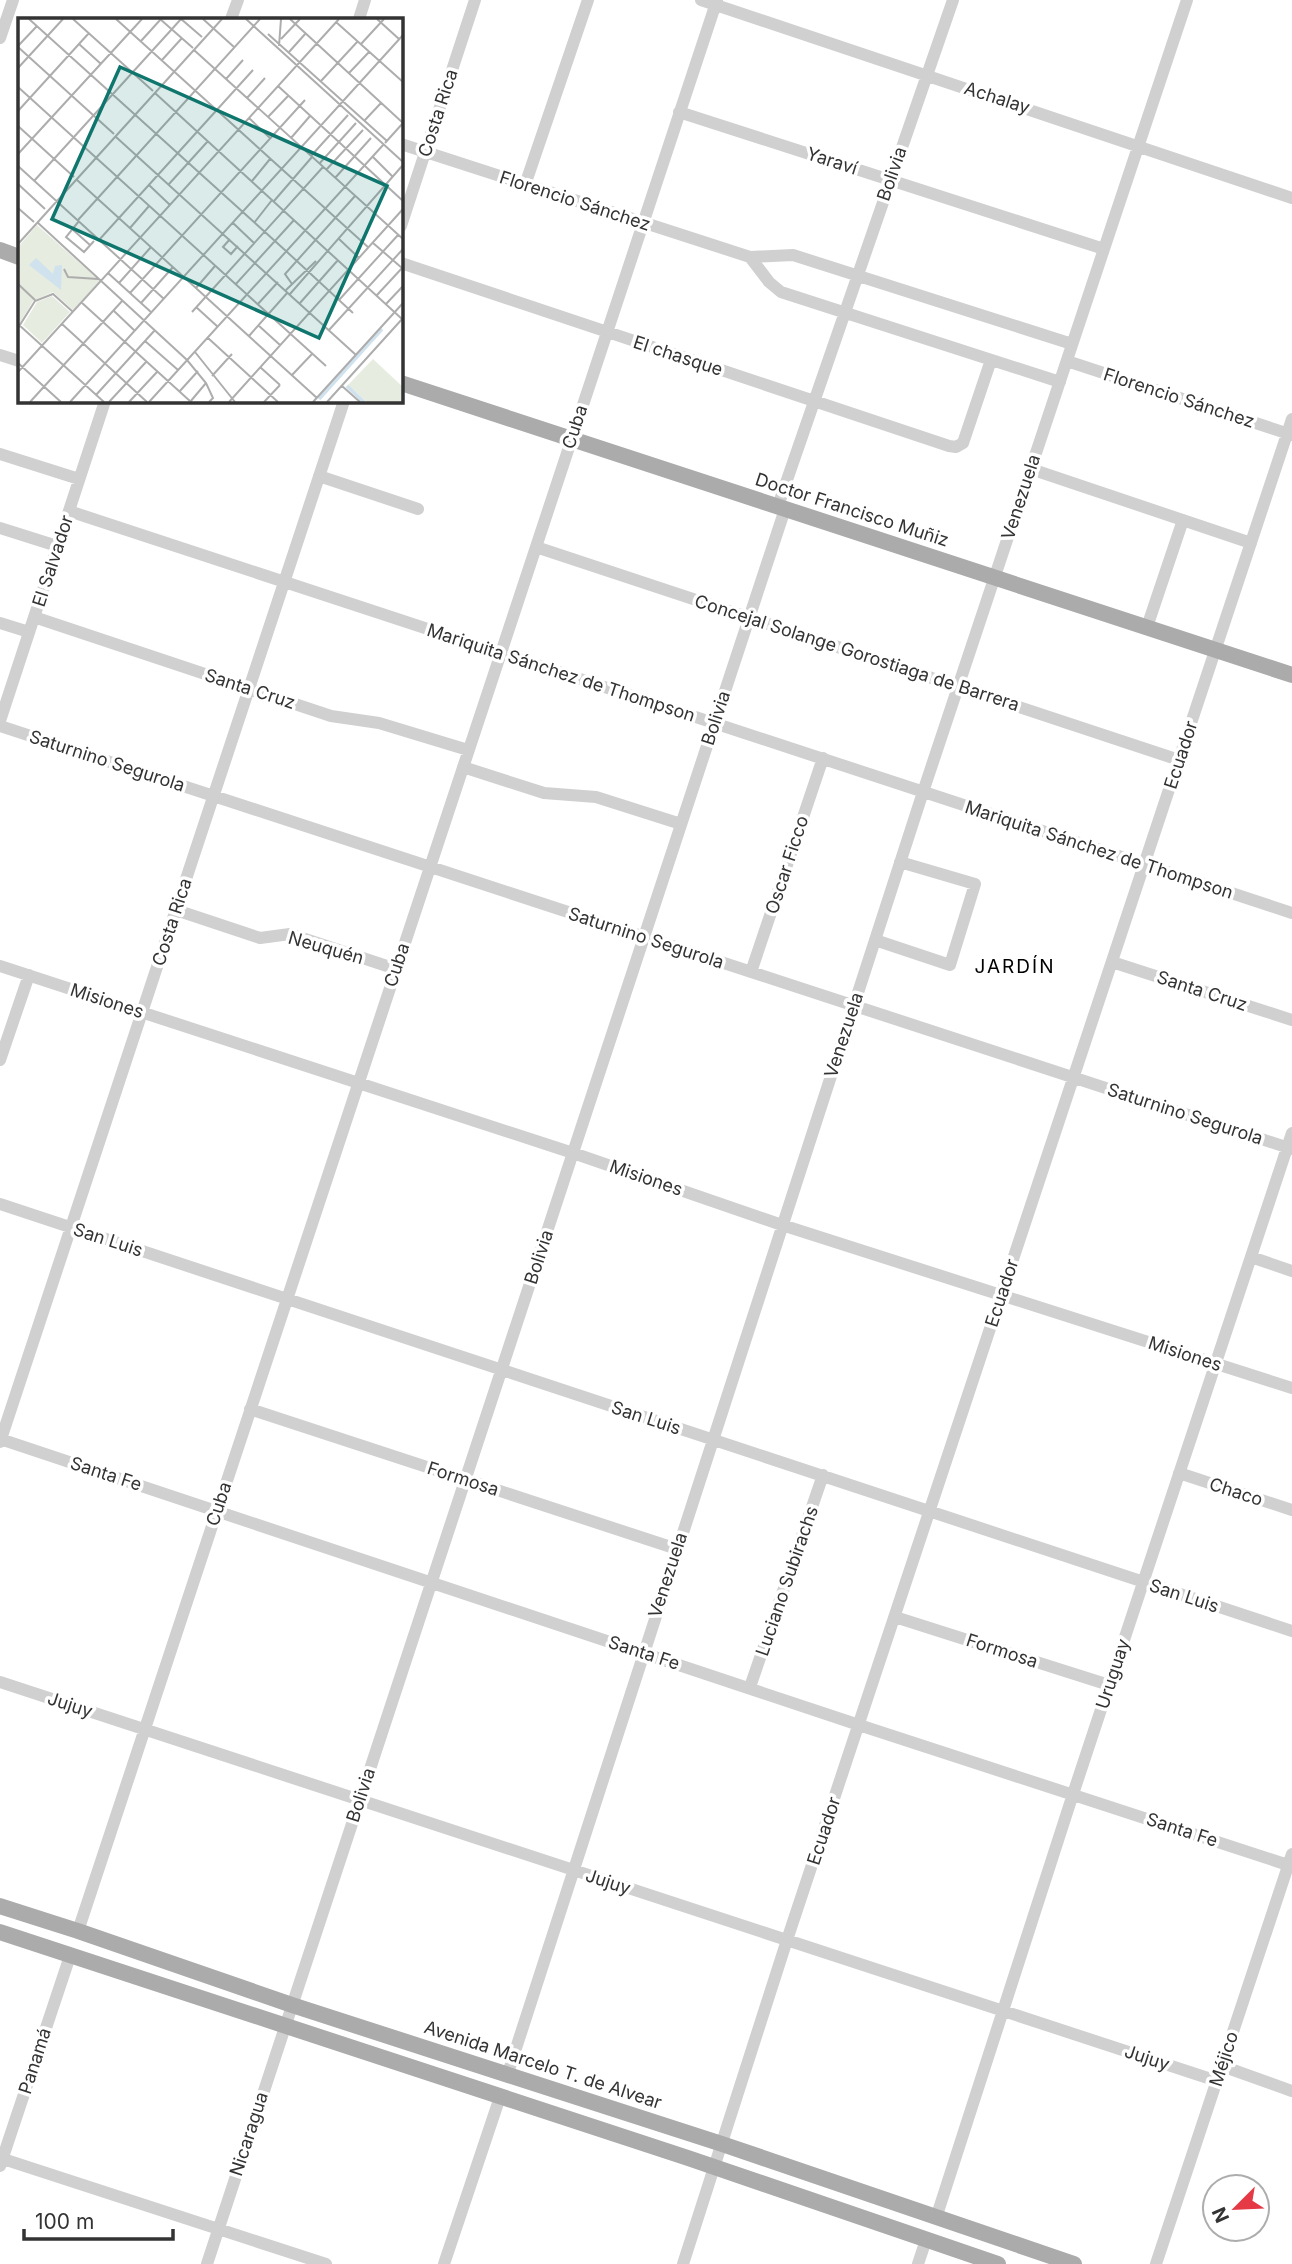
<svg xmlns="http://www.w3.org/2000/svg" width="1292" height="2264" viewBox="0 0 1292 2264" font-family="Inter,sans-serif">
<style>
.lines{fill:none;stroke-linecap:round;stroke-linejoin:round}
.minor{stroke:#d0d0d0;stroke-width:12}
.major{stroke:#ababab;stroke-width:16}
.labels{text-anchor:middle;stroke-width:7;stroke-linejoin:round;paint-order:stroke}
.street-label{font-size:18px;fill:#333;stroke:#fff}
.neighbourhood-label{font-size:19px;letter-spacing:2px;fill:#000;stroke:#fff}
.inset-river{fill:none;stroke:#cfe2ee;stroke-width:3.5}
.inset-road{fill:none;stroke:#adadad;stroke-width:2}
.view{fill:#0f766e;fill-opacity:0.15;stroke:#0f766e;stroke-width:3.5}
.inset-edge{fill:none;stroke:#333;stroke-width:3.5}
</style>
<rect width="100%" height="100%" fill="#fff"/>
<g class="lines">
<!-- minor -->
<path class="minor" d="M701 0 1292 198
M231 19 238 0
M359 19 365 0
M0 38 13 0
M679 112 1104 249
M401 144 750 257 793 255 1072 344
M525 185 588 0
M401 226 475 0
M750 257 769 282 781 292 1060 382
M401 263 949 446 956 447 963 443 991 360
M0 355 19 361
M1067 361 1292 435
M0 454 79 479
M1031 469 1251 543
M319 476 418 509
M778 506 953 0
M69 511 1292 913
M0 528 57 546
M536 547 1179 760
M34 617 331 716 379 723 468 750
M0 623 29 632
M1147 627 1183 520
M0 721 105 401
M0 726 1292 1149
M463 767 544 793 596 797 681 824
M176 910 260 938 290 934 396 969
M875 940 950 965 975 884 900 862
M1112 962 1292 1020
M0 966 573 1153 782 1225 1292 1388
M751 972 823 758
M0 1060 29 975
M0 1204 1292 1631
M1251 1257 1292 1271
M250 1409 677 1549
M0 1439 859 1725 1288 1865
M0 1442 344 401
M1179 1473 1292 1510
M895 1617 1109 1685
M0 1682 1217 2081
M750 1687 823 1475
M78 1931 717 0
M1222 2066 1292 2091
M508 2073 923 792 1187 0
M0 2158 326 2264
M0 2166 70 1956
M937 2215 1073 1794 1292 1133
M207 2264 785 509
M444 2264 500 2097
M683 2264 787 1940 1292 419
M918 2264 926 2240
M1156 2264 1292 1854"/>
<!-- major -->
<path class="major" d="M0 250 19 257
M401 383 1292 675
M0 1906 78 1931 292 2005 722 2144 1074 2264
M0 1932 688 2158 998 2264"/>
</g>
<g class="labels">
<!-- street labels -->
<g class="street-label">
<text transform="translate(997 98) rotate(18)" y="6">Achalay</text>
<text transform="translate(438 113) rotate(-72)" y="6">Costa Rica</text>
<text transform="translate(832 161) rotate(18)" y="6">Yaraví</text>
<text transform="translate(892 174) rotate(-71)" y="6">Bolivia</text>
<text transform="translate(575 201) rotate(18)" y="6">Florencio Sánchez</text>
<text transform="translate(678 356) rotate(18)" y="6">El chasque</text>
<text transform="translate(1179 398) rotate(18)" y="6">Florencio Sánchez</text>
<text transform="translate(575 427) rotate(-72)" y="6">Cuba</text>
<text transform="translate(1021 497) rotate(-72)" y="6">Venezuela</text>
<text transform="translate(852 510) rotate(18)" y="6">Doctor Francisco Muñiz</text>
<text transform="translate(53 561) rotate(-72)" y="6">El Salvador</text>
<text transform="translate(857 653) rotate(18)" y="6">Concejal Solange Gorostiaga de Barrera</text>
<text transform="translate(561 673) rotate(18)" y="6">Mariquita Sánchez de Thompson</text>
<text transform="translate(250 689) rotate(18)" y="6">Santa Cruz</text>
<text transform="translate(716 718) rotate(-72)" y="6">Bolivia</text>
<text transform="translate(1181 755) rotate(-72)" y="6">Ecuador</text>
<text transform="translate(107 761) rotate(18)" y="6">Saturnino Segurola</text>
<text transform="translate(1099 850) rotate(18)" y="6">Mariquita Sánchez de Thompson</text>
<text transform="translate(787 865) rotate(-72)" y="6">Oscar Ficco</text>
<text transform="translate(172 922) rotate(-72)" y="6">Costa Rica</text>
<text transform="translate(646 938) rotate(18)" y="6">Saturnino Segurola</text>
<text transform="translate(326 948) rotate(16)" y="6">Neuquén</text>
<text transform="translate(397 965) rotate(-72)" y="6">Cuba</text>
<text transform="translate(1202 991) rotate(18)" y="6">Santa Cruz</text>
<text transform="translate(107 1001) rotate(18)" y="6">Misiones</text>
<text transform="translate(844 1035) rotate(-72)" y="6">Venezuela</text>
<text transform="translate(1185 1114) rotate(18)" y="6">Saturnino Segurola</text>
<text transform="translate(646 1178) rotate(19)" y="6">Misiones</text>
<text transform="translate(108 1240) rotate(18)" y="6">San Luis</text>
<text transform="translate(539 1257) rotate(-72)" y="6">Bolivia</text>
<text transform="translate(1002 1293) rotate(-72)" y="6">Ecuador</text>
<text transform="translate(1185 1354) rotate(18)" y="6">Misiones</text>
<text transform="translate(646 1418) rotate(18)" y="6">San Luis</text>
<text transform="translate(106 1474) rotate(18)" y="6">Santa Fe</text>
<text transform="translate(463 1479) rotate(18)" y="6">Formosa</text>
<text transform="translate(1236 1492) rotate(18)" y="6">Chaco</text>
<text transform="translate(219 1504) rotate(-72)" y="6">Cuba</text>
<text transform="translate(668 1575) rotate(-72)" y="6">Venezuela</text>
<text transform="translate(787 1581) rotate(-71)" y="6">Luciano Subirachs</text>
<text transform="translate(1184 1596) rotate(18)" y="6">San Luis</text>
<text transform="translate(1002 1651) rotate(18)" y="6">Formosa</text>
<text transform="translate(644 1653) rotate(18)" y="6">Santa Fe</text>
<text transform="translate(1113 1674) rotate(-72)" y="6">Uruguay</text>
<text transform="translate(70 1705) rotate(18)" y="6">Jujuy</text>
<text transform="translate(361 1795) rotate(-72)" y="6">Bolivia</text>
<text transform="translate(1182 1830) rotate(18)" y="6">Santa Fe</text>
<text transform="translate(824 1831) rotate(-72)" y="6">Ecuador</text>
<text transform="translate(608 1882) rotate(18)" y="6">Jujuy</text>
<text transform="translate(1147 2058) rotate(18)" y="6">Jujuy</text>
<text transform="translate(1224 2059) rotate(-72)" y="6">Méjico</text>
<text transform="translate(35 2061) rotate(-72)" y="6">Panamá</text>
<text transform="translate(543 2065) rotate(18)" y="6">Avenida Marcelo T. de Alvear</text>
<text transform="translate(249 2134) rotate(-72)" y="6">Nicaragua</text>
</g>
<!-- neighbourhood labels -->
<g class="neighbourhood-label">
<text x="1015" y="973">JARDÍN</text>
</g>
</g>
<!-- overview -->
<g transform="translate(18 18)">
<rect width="385" height="385" fill="#fff"/>
<path d="M19 207 82 263 55 292 35 274 15 283 2 305 0 229ZM34 278 52 294 24 325 5 307 19 284ZM355 341 385 369V384H349L330 367Z" fill="#e6ecdf"/>
<path d="M18 240 35 256 37 248 44 247 43 272 11 247Z" fill="#cfe2ee"/>
<path class="inset-river" d="M329 368 346 384M301 381 364 311"/>
<path class="inset-road" d="M11 1 268 233M55 1 135 73M98 1 351 230M142 1 175 30M185 1 216 29M228 1 385 144M272 1 385 105M359 1 381 21M318 4 385 64M250 16 369 123M263 21 282 1M123 23 143 1M61 26 83 46M343 26 366 1M0 28 19 8M261 28 263 1M0 29 96 116M176 32 385 221M271 34 288 15M144 42 164 20M0 50 45 1M331 55 351 34M208 61 225 42M303 63 340 23M260 68 385 183M0 69 308 348M137 75 384 301M229 80 247 60M0 93 71 15M250 99 270 78M231 100 252 120M347 102 363 85M0 108 56 159M98 119 338 337M273 120 292 98M367 125 385 105M0 136 124 1M293 138 330 97M354 138 374 158M301 146 338 105M0 148 146 281M308 152 345 112M317 160 353 120M59 162 299 380M16 163 75 98 114 55 154 11 163 1 184 19M234 163 252 141M0 166 27 191M151 166 190 123M131 167 152 187M256 183 294 139M0 190 16 204M60 202 242 1M61 203 48 219 66 234 76 223M19 204 169 342 188 365 195 380 191 384M215 205 236 225M236 205 254 182M112 210 131 188M54 211 72 227M320 220 341 240M212 221 205 229 213 236 220 228M81 222 235 52M355 225 384 250M0 226 204 1M268 233 335 295M46 251 50 259 80 261M90 255 134 295M101 265 133 229M0 266 17 282M274 266 267 256 337 178M217 267 276 202M178 270 197 248M268 272 298 243M112 275 287 82M272 276 384 148M359 277 385 249M321 282 380 217M63 284 173 384M123 285 155 249M282 285 320 242M368 286 385 268M239 287 260 264M178 289 200 309M96 293 117 313M174 294 305 149M0 306 86 384M44 306 129 384M240 307 262 327M0 310 17 283 35 276 55 294M311 312 385 231M231 318 270 274M190 320 260 384M127 323 160 352M177 334 217 384M0 345 43 384M242 349 262 367M0 354 321 1M274 357 294 336M194 358 214 336M324 368 342 384M161 374 180 353M78 377 137 312M12 384 105 282M52 384 385 17M91 384 128 344M111 384 139 354M131 384 366 126M172 384 188 365M211 384 385 191M246 384 262 367M295 384 385 285M309 384 385 300"/>
<path class="view" d="M102 49 369 168 301 320 34 201Z"/>
<rect width="385" height="385" class="inset-edge"/>
</g>
<!-- north arrow -->
<g transform="translate(1236 2208) rotate(246)"><circle r="33" fill="#ffffff" stroke="#adadad" stroke-width="2"/>
<path d="M0-5L12 26L0 18L-12 26Z" fill="#e63946"/>
<text y="-10" font-size="19" font-weight="bold" text-anchor="middle" fill="#333333">N</text>
</g>
<!-- scale -->
<path d="M24 2229v10h149v-10" fill="none" stroke="#333333" stroke-width="3.5"/>
<text x="35" y="2229" font-size="21" fill="#333333" stroke="#ffffff" stroke-width="5" paint-order="stroke">100 m</text>
</svg>
